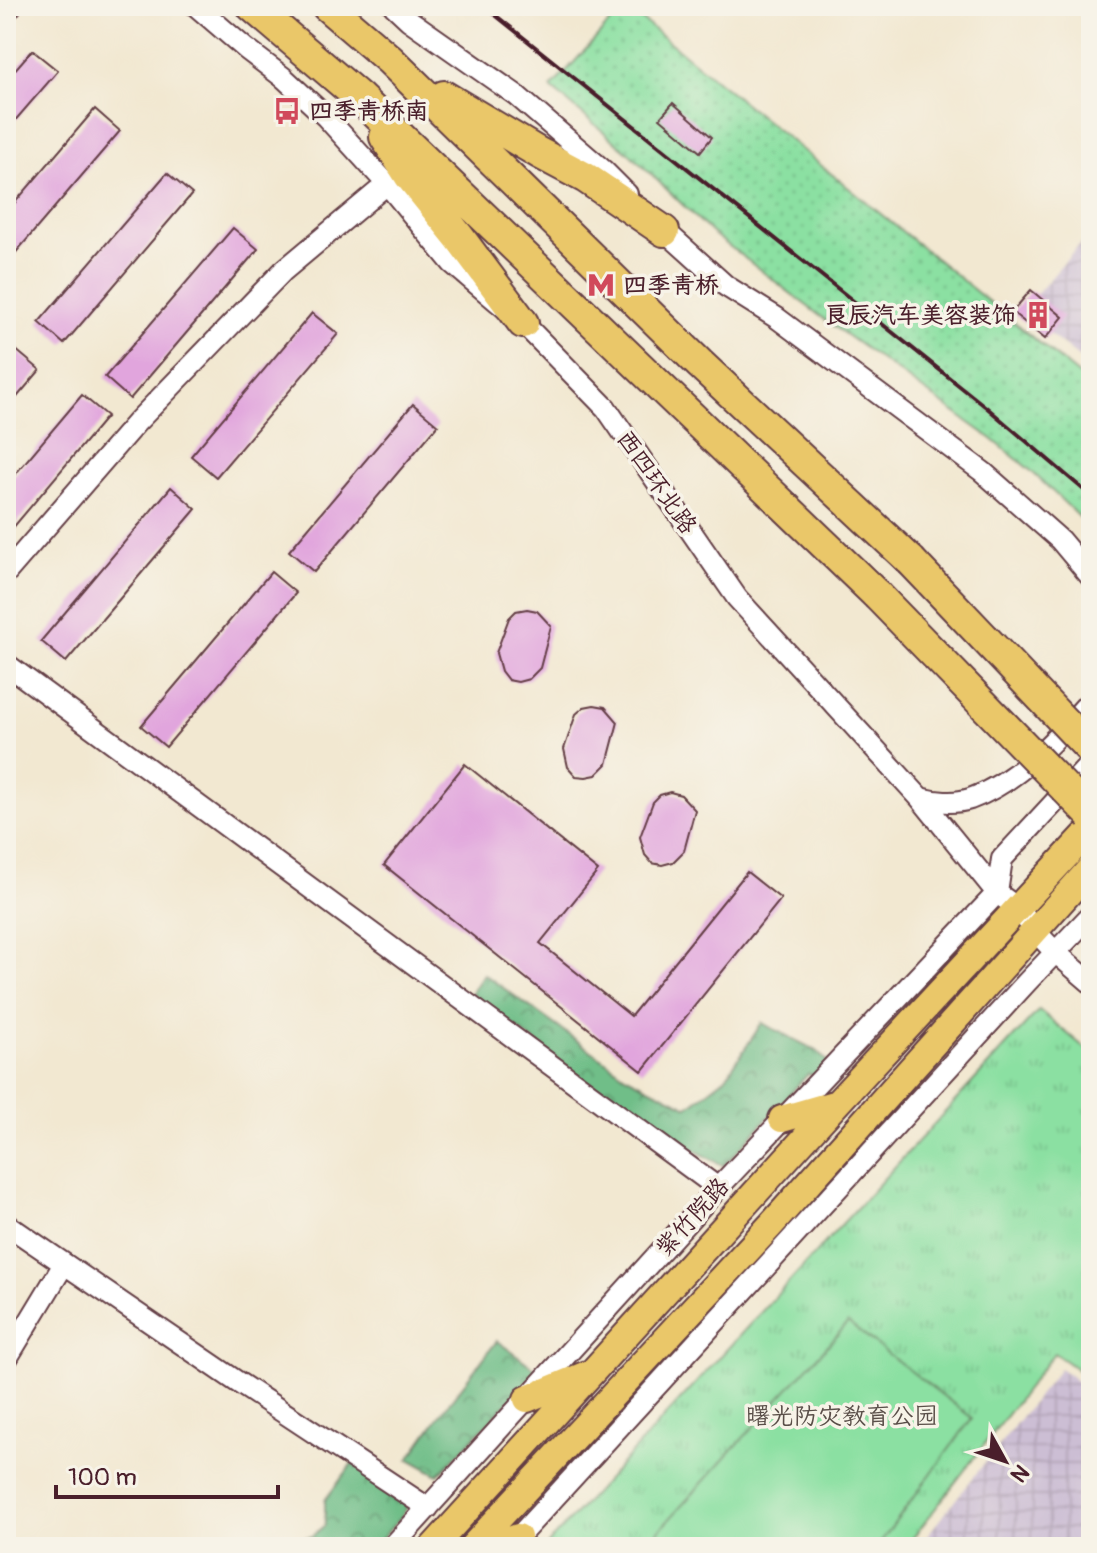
<svg xmlns="http://www.w3.org/2000/svg" width="1097" height="1553" viewBox="0 0 1097 1553" font-family="Pangolin,'LXGW WenKai TC',sans-serif">
<style>
.industrial{fill:url(#industrial-grid)}
.grass{fill:url(#grass-dots);stroke:#6a8066;stroke-width:2}
.forest{fill:url(#forest-crowns);stroke:#5d6e5a;stroke-width:2}
.park{fill:url(#park-tufts);stroke:#6a8066;stroke-width:2}
.garden{fill:#8be0a2;stroke:#6a8066;stroke-width:2}
.building{fill:#e1a5dd}
.lines{fill:none;stroke-linecap:round;stroke-linejoin:round}
.minor-casing{stroke:#633d44;stroke-width:24}
.major-casing{stroke:#633d44;stroke-width:30}
.highway-casing{stroke:#633d44;stroke-width:34}
.minor{stroke:#fff;stroke-width:20}
.major{stroke:#eac769;stroke-width:26}
.highway{stroke:#eac769;stroke-width:30}
.rail{stroke:#4a1f2b;stroke-width:4}
.highway-bridge-casing{stroke:#633d44;stroke-width:34;stroke-linecap:butt}
.highway-bridge{stroke:#eac769;stroke-width:30}
.labels{text-anchor:middle;stroke-width:7;stroke-linejoin:round;paint-order:stroke}
.poi-label{font-size:24px;font-weight:bold;fill:#4a1f2b;stroke:#f7f3e8;text-anchor:start}
.street-label{font-size:24px;fill:#4a1f2b;stroke:#f7f3e8}
.park-label{font-size:24px;fill:#5a4f49;stroke:#f7f3e8}
</style>
<defs>
<pattern id="industrial-grid" width="8" height="8" patternUnits="userSpaceOnUse" patternTransform="scale(2)"><rect width="8" height="8" fill="#ccbed4"/><path d="M0 4h8M4 0v8" fill="none" stroke="#b1a3b6"/></pattern>
<pattern id="grass-dots" width="8" height="8" patternUnits="userSpaceOnUse" patternTransform="scale(2)"><rect width="8" height="8" fill="#8be0a2"/><path d="M2 2h.1M6 6h.1" fill="none" stroke="#79c08c" stroke-width="1.8" stroke-linecap="round"/></pattern>
<pattern id="forest-crowns" width="20" height="18" patternUnits="userSpaceOnUse" patternTransform="scale(2)"><rect width="20" height="18" fill="#70be88"/><path d="M2 6a3 3 0 1 1 6 0M12 15a3 3 0 1 1 6 0" fill="none" stroke="#5e9a6f"/></pattern>
<pattern id="park-tufts" width="24" height="20" patternUnits="userSpaceOnUse" patternTransform="scale(2)"><rect width="24" height="20" fill="#8be0a2"/><path d="M3 7l-1-3M5 7V3M7 7l1-3M15 17l-1-3M17 17v-4M19 17l1-3" fill="none" stroke="#79c08c"/></pattern>
</defs>
<rect width="100%" height="100%" fill="#f7f3e8"/>
<filter id="ink" filterUnits="userSpaceOnUse"><feTurbulence type="fractalNoise" baseFrequency=".0125" numOctaves="2"/><feDisplacementMap in="SourceGraphic" scale="16" xChannelSelector="R" yChannelSelector="G"/><feConvolveMatrix kernelMatrix="1 2 1 2 8 2 1 2 1" color-interpolation-filters="sRGB"/></filter>
<filter id="wash" filterUnits="userSpaceOnUse"><feTurbulence type="fractalNoise" baseFrequency=".006" numOctaves="4" result="noise"/><feDisplacementMap in="SourceGraphic" scale="32" xChannelSelector="R" yChannelSelector="G"/><feGaussianBlur stdDeviation="1.8" result="paint"/><feColorMatrix in="noise" values="0 0 0 0 0 0 0 0 0 0 0 0 0 0 0 0 0 1.4 0 .05"/><feComposite in="paint" operator="in"/></filter>
<g filter="url(#wash)">
<rect width="100%" height="100%" fill="#f2e8d1"/>
<!-- industrial -->
<path class="industrial" d="M1091 232V367L1021 312Z
M1060 1368 1091 1392V1547H918Z"/>
<!-- grass -->
<path class="grass" d="M625 6 1091 385V528L1030 470 992 439 828 322 712 233 629 153 551 88Z"/>
<!-- forest -->
<path class="forest" d="M484 974 625 1075 688 1107 726 1077 762 1023 817 1051 829 1063 816 1077 808 1074 724 1166 629 1115 471 993Z
M497 1341 538 1371 438 1475 409 1459 442 1412Z
M353 1463 411 1500 402 1516 374 1547H287L293 1540 312 1536 325 1525V1500Z"/>
<!-- park -->
<path class="park" d="M1039 1010 1091 1053V1379L1054 1353 906 1547H545Z"/>
<!-- garden -->
<path class="garden" d="M848 1323 972 1418 877 1547H644Z"/>
<g id="blocks">
<!-- building -->
<path class="building" d="M32 50 58 71 6 131V80Z
M673 103 712 137 700 152 660 118Z
M95 109 120 131 6 264V213Z
M167 173 192 194 64 344 39 322Z
M233 228 258 249 130 399 105 377Z
M1031 290 1063 317 1045 339 1012 312Z
M312 313 338 334 216 477 191 456Z
M15 349 40 370 6 410V359Z
M82 395 107 416 6 536V485Z
M413 404 438 425 314 572 289 551Z
M171 487 196 509 66 662 41 641Z
M271 572 296 593 166 747 141 726Z
M527 609 537 611 551 626 540 668 529 679 518 682 508 680 501 671 496 653 509 618 516 611Z
M594 705 605 707 618 722 607 764 596 775 586 777 576 776 568 767 564 749 576 714 584 707Z
M465 764 598 871 540 943 631 1016 747 872 781 899 642 1071 384 865Z
M670 792 681 795 695 810 684 851 673 862 662 865 652 863 645 855 640 837 653 802 660 795Z"/>
</g>
</g>
<g filter="url(#ink)">
<use href="#blocks" fill-opacity="0" stroke="#633d44" stroke-width="2"/>
<g class="lines">
<!-- minor casing -->
<g class="minor-casing">
<path id="minor" d="M196 6 246 49 284 78 326 117 387 184 452 263 523 323 606 408 737 598 920 798 997 893 1019 909 1035 931 1055 952 1091 983
M394 6 409 20 516 95 603 170 627 194
M6 12 11 6
M655 222 726 286 777 318 983 472 1060 540 1091 577
M6 573 136 423 283 271 387 184
M6 664 718 1188
M920 798C935 802 955 804 970 799 1019 781 1057 738 1091 700
M6 1224 239 1383 428 1508
M6 1360 64 1264
M392 1547 718 1188 997 893 1002 859 1091 763
M509 1547 1027 982 1091 915"/>
</g>
<!-- major casing -->
<g class="major-casing">
<path id="major" d="M782 1119 837 1103
M527 1399 587 1374
M433 1547 837 1103 1091 829
M472 1547 771 1225 1091 868
M490 1547 518 1537"/>
</g>
<!-- highway casing -->
<g class="highway-casing">
<path id="highway" d="M252 6 360 98 877 595
M327 6 390 60 700 364 911 561
M444 96 539 153 586 178 664 231
M385 137 409 175 459 237 523 323"/>
</g>
<!-- minor -->
<use href="#minor" class="minor"/>
<!-- major -->
<use href="#major" class="major"/>
<!-- highway -->
<use href="#highway" class="highway"/>
<!-- rail -->
<path class="rail" d="M484 6 986 407 1091 496"/>
<!-- highway-bridge casing -->
<g class="highway-bridge-casing">
<path id="highway-bridge" d="M911 561 1091 750
M877 595 1091 815"/>
</g>
<!-- highway-bridge -->
<use href="#highway-bridge" class="highway-bridge"/>
</g>
</g>
<!-- icons -->
<defs>
<g id="bus-bare" transform="scale(2.16)"><path d="M-5-6H5V4H4V6H2V4H-2V6H-4V4H-5ZM-3.5-4V0h7V-4ZM-3.5 1.2v1.5H-2V1.2ZM2 1.2v1.5H3.5V1.2Z" fill="#d1495b" stroke="#f7f3e8" stroke-width="2.5" paint-order="stroke"/></g>
<g id="metro-bare" transform="scale(2.16)"><path d="M-5.5 5V-5H-3L0 0L3-5H5.5V5H3V-.5L0 4L-3-.5V5Z" fill="#d1495b" stroke="#f7f3e8" stroke-width="2.5" paint-order="stroke"/></g>
<g id="building-bare" transform="scale(2.16)"><path d="M-4-6H4V6H1V3H-1V6H-4ZM-2.5-4.3h1.7v1.8h-1.7ZM.8-4.3h1.7v1.8H.8ZM-2.5-1h1.7V.8h-1.7ZM.8-1h1.7V.8H.8Z" fill="#d1495b" stroke="#f7f3e8" stroke-width="2.5" paint-order="stroke"/></g>
</defs>
<g fill-rule="evenodd">
<use href="#bus-bare" x="287" y="111"/>
<use href="#metro-bare" x="601" y="285"/>
<use href="#building-bare" x="1038" y="315"/>
</g>
<g class="labels">
<!-- poi labels -->
<g class="poi-label">
<text x="309" y="119">四季青桥南</text>
<text x="623" y="293">四季青桥</text>
<text x="1016" y="323" text-anchor="end">良辰汽车美容装饰</text>
</g>
<!-- street labels -->
<g class="street-label">
<text transform="translate(657 482) rotate(55)" y="8">西四环北路</text>
<text transform="translate(692 1217) rotate(-48)" y="8">紫竹院路</text>
</g>
<!-- park labels -->
<g class="park-label">
<text x="842" y="1424">曙光防灾教育公园</text>
</g>
</g>
<!-- margin -->
<rect width="1097" height="1553" fill="none" stroke="#f7f3e8" stroke-width="32"/>
<!-- north arrow -->
<g transform="translate(1005 1461) rotate(130)" stroke="#f7f3e8" stroke-width="6" paint-order="stroke">
<path d="M0-6L14 30L0 20L-14 30Z" fill="#4a1f2b"/>
<text y="-12" font-size="22" font-weight="bold" text-anchor="middle" fill="#4a1f2b">N</text>
</g>
<!-- scale -->
<path d="M56 1485v12h222v-12" fill="none" stroke="#4a1f2b" stroke-width="4"/>
<text x="68" y="1485" font-size="24" fill="#4a1f2b" stroke="#f7f3e8" stroke-width="6" paint-order="stroke">100 m</text>
</svg>
